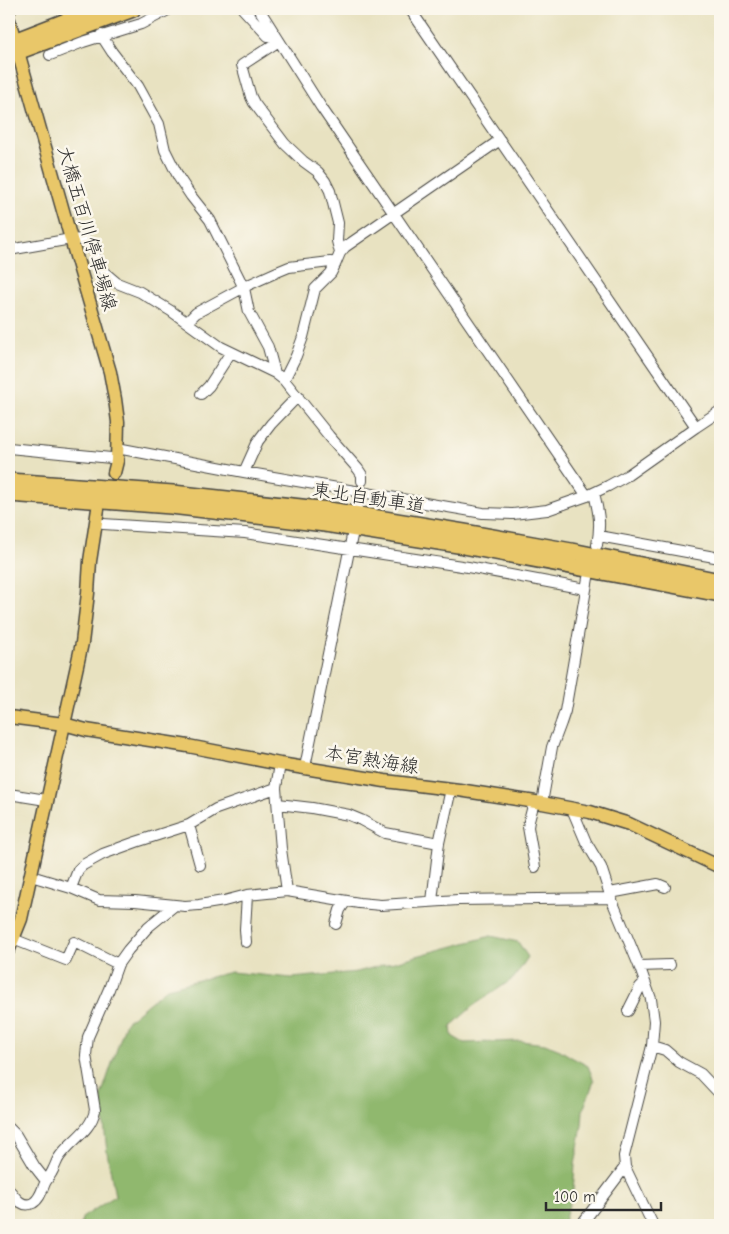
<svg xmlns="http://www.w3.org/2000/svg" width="729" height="1234" viewBox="0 0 729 1234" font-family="'Comic Neue','Klee One',sans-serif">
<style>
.forest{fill:#90b86e;stroke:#5e724c}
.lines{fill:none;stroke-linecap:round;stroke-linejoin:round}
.major-tunnel{stroke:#c2bda3;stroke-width:12;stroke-dasharray:12 6;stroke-linecap:butt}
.minor-casing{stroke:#474642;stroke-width:12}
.major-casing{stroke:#474642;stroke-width:15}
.highway-casing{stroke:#474642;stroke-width:18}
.minor{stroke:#fff;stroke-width:10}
.major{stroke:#e9c769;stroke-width:12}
.highway{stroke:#e9c769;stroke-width:15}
.labels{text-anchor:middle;stroke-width:5;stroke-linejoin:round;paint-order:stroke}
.street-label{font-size:19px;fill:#2b2b2b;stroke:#fbf7ec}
</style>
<rect width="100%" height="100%" fill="#fbf7ec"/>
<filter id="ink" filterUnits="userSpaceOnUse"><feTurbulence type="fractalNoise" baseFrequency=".02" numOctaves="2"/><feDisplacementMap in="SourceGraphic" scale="10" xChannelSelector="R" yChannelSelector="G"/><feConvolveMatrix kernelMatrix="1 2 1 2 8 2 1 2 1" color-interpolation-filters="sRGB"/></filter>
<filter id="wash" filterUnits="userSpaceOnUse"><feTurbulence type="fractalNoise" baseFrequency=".0096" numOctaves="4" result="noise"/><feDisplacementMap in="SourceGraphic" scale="20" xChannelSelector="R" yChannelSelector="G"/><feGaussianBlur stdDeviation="1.12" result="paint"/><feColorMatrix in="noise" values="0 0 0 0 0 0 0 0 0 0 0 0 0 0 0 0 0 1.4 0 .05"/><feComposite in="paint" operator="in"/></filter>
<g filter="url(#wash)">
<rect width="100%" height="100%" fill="#e8e2c1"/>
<!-- forest -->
<path class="forest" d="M491 936 518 942 528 957 514 978 473 1006 451 1026 452 1036 464 1043 521 1041 545 1044 560 1050 571 1057 588 1066 594 1081 583 1110 582 1125 575 1165 573 1191 563 1225H81L82 1218 115 1196 107 1152 101 1096 126 1022 167 988 231 972 292 978 357 972Z"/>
</g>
<g filter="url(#ink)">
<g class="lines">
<!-- major-tunnel -->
<path class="major-tunnel" d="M106 510 114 473"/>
<!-- minor casing -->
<g class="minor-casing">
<path id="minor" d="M243 9 268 36 276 37
M259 9 321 107 587 496
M410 9 696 427 720 411
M9 13 12 9
M101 35 112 52 138 86 159 124 165 150 179 178 191 196 210 220 244 288 249 312 268 347 275 373
M279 41 242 65 251 97 254 103 285 144 303 161 318 172 325 181 330 191 338 223 337 241 340 253
M50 55 83 42 141 24 170 9
M9 250 71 239 85 240 93 250 99 264 104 272 117 283 140 292 171 311 221 347 275 373 284 380 329 436 358 469 362 475V481
M187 322 196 313 248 285 277 272 289 267 330 262 336 263
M284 380 296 356 303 337 315 289 331 273 335 265 340 253 345 247 500 140
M201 394 209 386 231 352
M9 448 111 458
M117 448 244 472 483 513 513 514 547 510 587 496 608 486 628 475 696 427
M244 472 258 441 271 424 298 396
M594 493C599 514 601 524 597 545
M357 507 359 500
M103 524 245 533 468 567 585 589
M599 536 720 558
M280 764 276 788 281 849 287 891
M305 767 352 536
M9 794 46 800
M534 802 529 821 528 827 535 867
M542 803 552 747 561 723 565 711 588 578
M278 804 312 808 349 815 361 820 385 833 439 843
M572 809 586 842 601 867 611 898 640 968 651 999 654 1021 652 1046 624 1156 625 1167 653 1225
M189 825 200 865
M31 876 71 888 99 900 135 901 175 905
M71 888 78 870 83 865 103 854 136 842 189 825 216 809 276 788
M610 893 658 884 665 887
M432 901 439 843 451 789
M336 924 340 910 346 901
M13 939 66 960 74 942 118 964
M246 942 245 929 247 895
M639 966 670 965
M628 1011 640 987 645 982
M652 1046 665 1050 679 1062 701 1074 717 1091 720 1092
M9 1128 16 1135 35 1167 46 1181
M9 1193 11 1192C16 1199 23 1208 33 1203 40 1199 42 1190 45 1183 47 1179 51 1175 53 1170 55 1166 56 1163 58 1159 69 1141 91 1132 95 1110L86 1055 88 1037 109 989 118 964 128 950 148 927 175 905 185 906 199 905 224 901 247 895 287 891 359 903 381 905 458 900 611 898
M581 1225 625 1167"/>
</g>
<!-- major casing -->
<g class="major-casing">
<path id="major" d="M9 20 71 239 110 372 115 399 118 422 117 461 114 473
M9 717 64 724 86 730 188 746 280 764 385 781 459 790 542 803 590 812 629 824 720 867
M9 949 21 919 82 643 88 593 90 561 98 509"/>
</g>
<!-- highway casing -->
<g class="highway-casing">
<path id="highway" d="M9 43 97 9
M9 55 133 9
M9 481 173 493 329 510 464 532 577 552 720 581
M9 494 171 506 325 524 458 545 720 594"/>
</g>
<!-- minor -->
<use href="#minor" class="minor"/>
<!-- major -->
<use href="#major" class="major"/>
<!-- highway -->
<use href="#highway" class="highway"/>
</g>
</g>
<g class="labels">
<!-- street labels -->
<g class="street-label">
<text transform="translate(88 228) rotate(74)" y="7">大橋五百川停車場線</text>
<text transform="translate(369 497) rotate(9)" y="7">東北自動車道</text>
<text transform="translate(372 759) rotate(9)" y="7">本宮熱海線</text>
</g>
</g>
<!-- margin -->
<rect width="729" height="1234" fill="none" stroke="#fbf7ec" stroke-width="30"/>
<!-- scale -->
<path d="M546 1202v8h115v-8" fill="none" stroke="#2b2b2b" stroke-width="2.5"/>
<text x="554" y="1202" font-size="15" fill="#2b2b2b" stroke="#fbf7ec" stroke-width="4" paint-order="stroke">100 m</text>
</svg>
